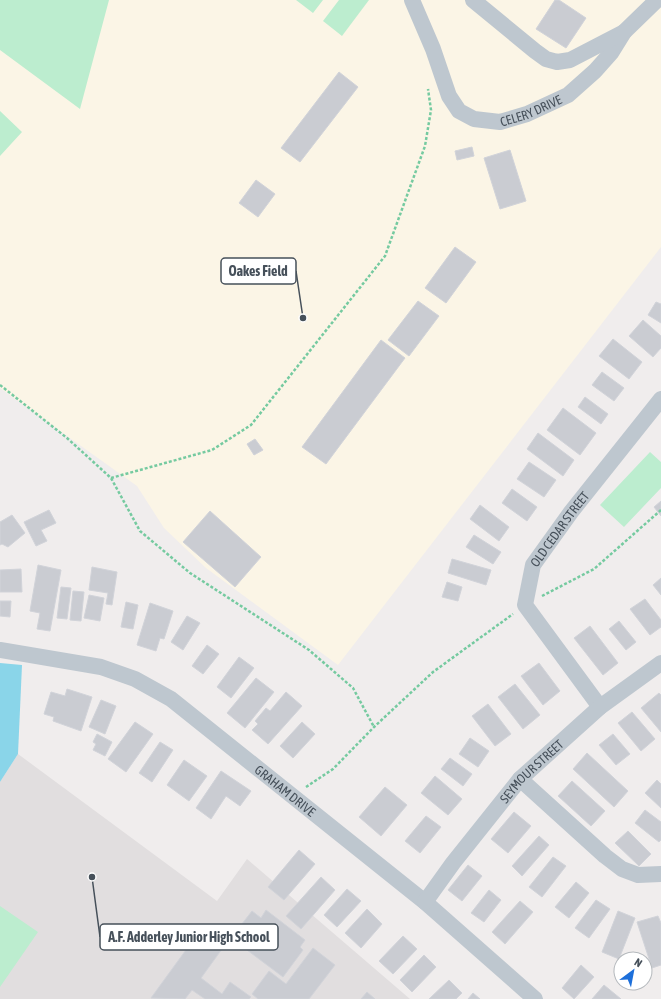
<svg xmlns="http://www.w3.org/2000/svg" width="661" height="999" viewBox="0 0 661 999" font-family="'Asap Condensed',sans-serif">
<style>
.commercial{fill:#fbf5e6}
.education{fill:#e1dedf}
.green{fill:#bcedcf}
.water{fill:#8ad5e9}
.building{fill:#caccd2;stroke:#d1d3d9}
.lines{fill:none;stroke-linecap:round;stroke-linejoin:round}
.path{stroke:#75caa0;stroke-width:2.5;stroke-dasharray:3 2;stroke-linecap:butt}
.minor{stroke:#bec7cf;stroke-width:16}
.labels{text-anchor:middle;stroke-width:3.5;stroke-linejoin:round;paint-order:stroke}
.street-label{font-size:13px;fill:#46505a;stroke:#fff}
.leader{fill:none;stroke:#46505a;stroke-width:1.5}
.callout-dot{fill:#46505a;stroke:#fff;stroke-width:1.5}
.callout{fill:#fff;stroke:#46505a;stroke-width:1.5}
.callout-label{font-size:14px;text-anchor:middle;font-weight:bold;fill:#46505a}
</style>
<rect width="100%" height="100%" fill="#f0eded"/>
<!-- commercial -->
<path class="commercial" d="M0 0H661V247L338 665 206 568 164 528 137 486 0 388Z"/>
<!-- education -->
<path class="education" d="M18 754 217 901 247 859 410 999H0V782Z"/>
<!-- green -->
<path class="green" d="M0 0H109L80 109 0 50Z
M296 0H323L313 13Z
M339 0H369L342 36 323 21Z
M0 111 22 132 0 156Z
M650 452 661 462V488L624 527 600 505Z
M0 906 38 932 0 987Z"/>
<!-- water -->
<path class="water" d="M0 663 22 665 18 754 0 782Z"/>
<!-- building -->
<path class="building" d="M555 0H559L586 18 566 48 536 29Z
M339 72 358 87 300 162 281 148Z
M472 147 474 156 457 160 455 151Z
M510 150 526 201 500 209 484 158Z
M256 180 275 194 258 217 239 203Z
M455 247 476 262 446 303 425 288Z
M418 301 439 316 409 356 388 340Z
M656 302 661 304V323L648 315Z
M643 320 661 336V348L653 357 629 336Z
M613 339 642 362 629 379 599 356Z
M381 340 405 358 326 464 302 447Z
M602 372 624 388 614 401 592 385Z
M585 397 608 414 601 424 578 407Z
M563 408 596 433 580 455 547 430Z
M538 433 574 460 563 476 527 449Z
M255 439 263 450 254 455 247 444Z
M529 462 556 480 544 497 517 479Z
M512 489 537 507 527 521 502 503Z
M661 501V516L654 507Z
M480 505 509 527 499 541 470 519Z
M49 510 56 523 41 530 47 541 36 546 24 522Z
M210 511 261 557 235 587 183 542Z
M12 515 25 533 8 547 2 544 0 545V522Z
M474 535 501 552 493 564 466 547Z
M452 559 491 570 486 585 448 573Z
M38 565 61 570 50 631 37 629 40 613 30 611Z
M92 567 117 572 112 605 106 604 108 593 89 590Z
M21 569 22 592H0V570Z
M661 578V595L653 585Z
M447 582 462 587 458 601 442 597Z
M61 587 71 588 67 619 57 618Z
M73 591 84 592 81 621 70 620Z
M89 595 104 598 100 621 84 618Z
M645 599 661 620V627L650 635 630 609Z
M0 601H11L10 617 0 616Z
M126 602 138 605 133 629 121 627Z
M150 603 173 611 164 639 160 638 156 651 137 645Z
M187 616 200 623 183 650 171 642Z
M619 621 636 642 626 650 609 629Z
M590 626 618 663 603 675 574 638Z
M207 645 219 654 203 674 192 666Z
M239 657 254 668 231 698 217 687Z
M539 663 560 691 543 705 521 676Z
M256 678 274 692 245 728 227 713Z
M515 684 540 715 523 729 498 697Z
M67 689 92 697 81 731 53 721 54 717 44 714 51 692 65 696Z
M286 692 302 706 268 744 252 730 258 724 255 721 266 708 270 711Z
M659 693 661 695V732L641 708Z
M101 700 116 706 105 734 89 727Z
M488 704 511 734 495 746 472 716Z
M632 712 655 739 641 751 618 723Z
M135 722 153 734 126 772 108 759Z
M302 722 315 734 293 758 280 746Z
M97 734 112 742 105 756 93 750 96 744 93 742Z
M613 734 630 754 616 765 599 745Z
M470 738 489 751 478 767 459 754Z
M160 742 173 750 152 782 139 773Z
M587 753 628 791 614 807 573 769Z
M450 758 472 774 463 786 441 769Z
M184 760 207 776 189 801 167 785Z
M221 771 251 791 240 806 226 796 211 819 196 808Z
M435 776 462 799 448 815 421 793Z
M657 780 661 784V808L645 793Z
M572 781 605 811 591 826 558 796Z
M385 787 407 805 381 836 359 817Z
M645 810 661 822V840L659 842 635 823Z
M514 812 531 826 508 853 491 839Z
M426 816 441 827 420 853 405 841Z
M628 831 651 854 639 866 615 843Z
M539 836 549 845 522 876 512 866Z
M299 850 315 864 284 900 268 887Z
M553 857 566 866 542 897 529 887Z
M468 865 482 876 462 901 448 890Z
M321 877 335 890 301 929 286 916Z
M576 882 589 893 569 918 555 907Z
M347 889 361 901 337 927 324 915Z
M489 890 501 900 484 922 471 913Z
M596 900 610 909 589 938 575 928Z
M520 901 533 912 505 944 492 932Z
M367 909 382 924 361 948 345 933Z
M266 910 305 940 300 947 303 950 283 977 231 938 252 911 261 918Z
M618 911 635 918 619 959 602 952Z
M658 916 661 923V965L652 968 637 922Z
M199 932 222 949 201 978 222 994 230 982 251 997 249 999H205L192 990 185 999 151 998Z
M403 936 417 949 393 974 379 961Z
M313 948 335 965 309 999H258L252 994 269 971 286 984Z
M424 955 436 967 412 992 400 980Z
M581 965 594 977 574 999 562 988Z
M449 980 462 993 456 999H429Z
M604 985 621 999H592Z
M367 992 375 999H361Z
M473 993 480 999H468Z"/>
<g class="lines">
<!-- path -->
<path class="path" d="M0 385 67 438 111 478 140 531 190 573 309 650 353 688 374 727
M111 478 212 450 251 425 385 256 425 146 431 110 428 89
M542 596 594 569 661 510
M306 787 333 769 374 727 433 672 513 614"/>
<!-- minor -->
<g class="minor">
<path id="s1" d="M412 0 433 49 449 96 459 111 474 119 500 122 527 114 568 95 595 71 611 53 624 32 657 0"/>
<path d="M473 0 535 51 546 59 557 62 570 60 624 32"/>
<path id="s2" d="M0 650 101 667 135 679 171 699 425 902 535 999"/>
<path id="s3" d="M600 707 525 605 533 565 571 512 661 399"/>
<path d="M520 779 605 856 622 869 638 875 661 874"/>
<path id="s4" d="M425 902 453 863 520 779 600 707 661 663"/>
</g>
</g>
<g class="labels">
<!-- street labels -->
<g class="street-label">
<text dy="5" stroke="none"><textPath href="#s1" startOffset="197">CELERY DRIVE</textPath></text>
<text dy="5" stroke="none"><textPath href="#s3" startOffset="212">OLD CEDAR STREET</textPath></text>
<text dy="5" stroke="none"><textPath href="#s4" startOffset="169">SEYMOUR STREET</textPath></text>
<text dy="5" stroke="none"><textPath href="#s2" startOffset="326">GRAHAM DRIVE</textPath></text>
</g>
</g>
<!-- callouts -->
<path class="leader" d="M303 318L296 271M92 877L100 937"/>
<g class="callout-dot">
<circle cx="303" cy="318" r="4"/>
<circle cx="92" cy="877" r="4"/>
</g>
<g class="callout">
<rect x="221" y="258" width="75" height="26" rx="4"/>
<rect x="100" y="924" width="178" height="26" rx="4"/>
</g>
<g class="callout-label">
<text x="258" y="276">Oakes Field</text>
<text x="189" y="942">A.F. Adderley Junior High School</text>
</g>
<!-- north arrow -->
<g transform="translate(633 971) rotate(32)"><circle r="19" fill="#ffffff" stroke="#b5b9bd"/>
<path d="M0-3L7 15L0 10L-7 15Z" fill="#1d6fda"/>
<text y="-6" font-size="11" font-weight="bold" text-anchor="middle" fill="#46505a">N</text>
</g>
</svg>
